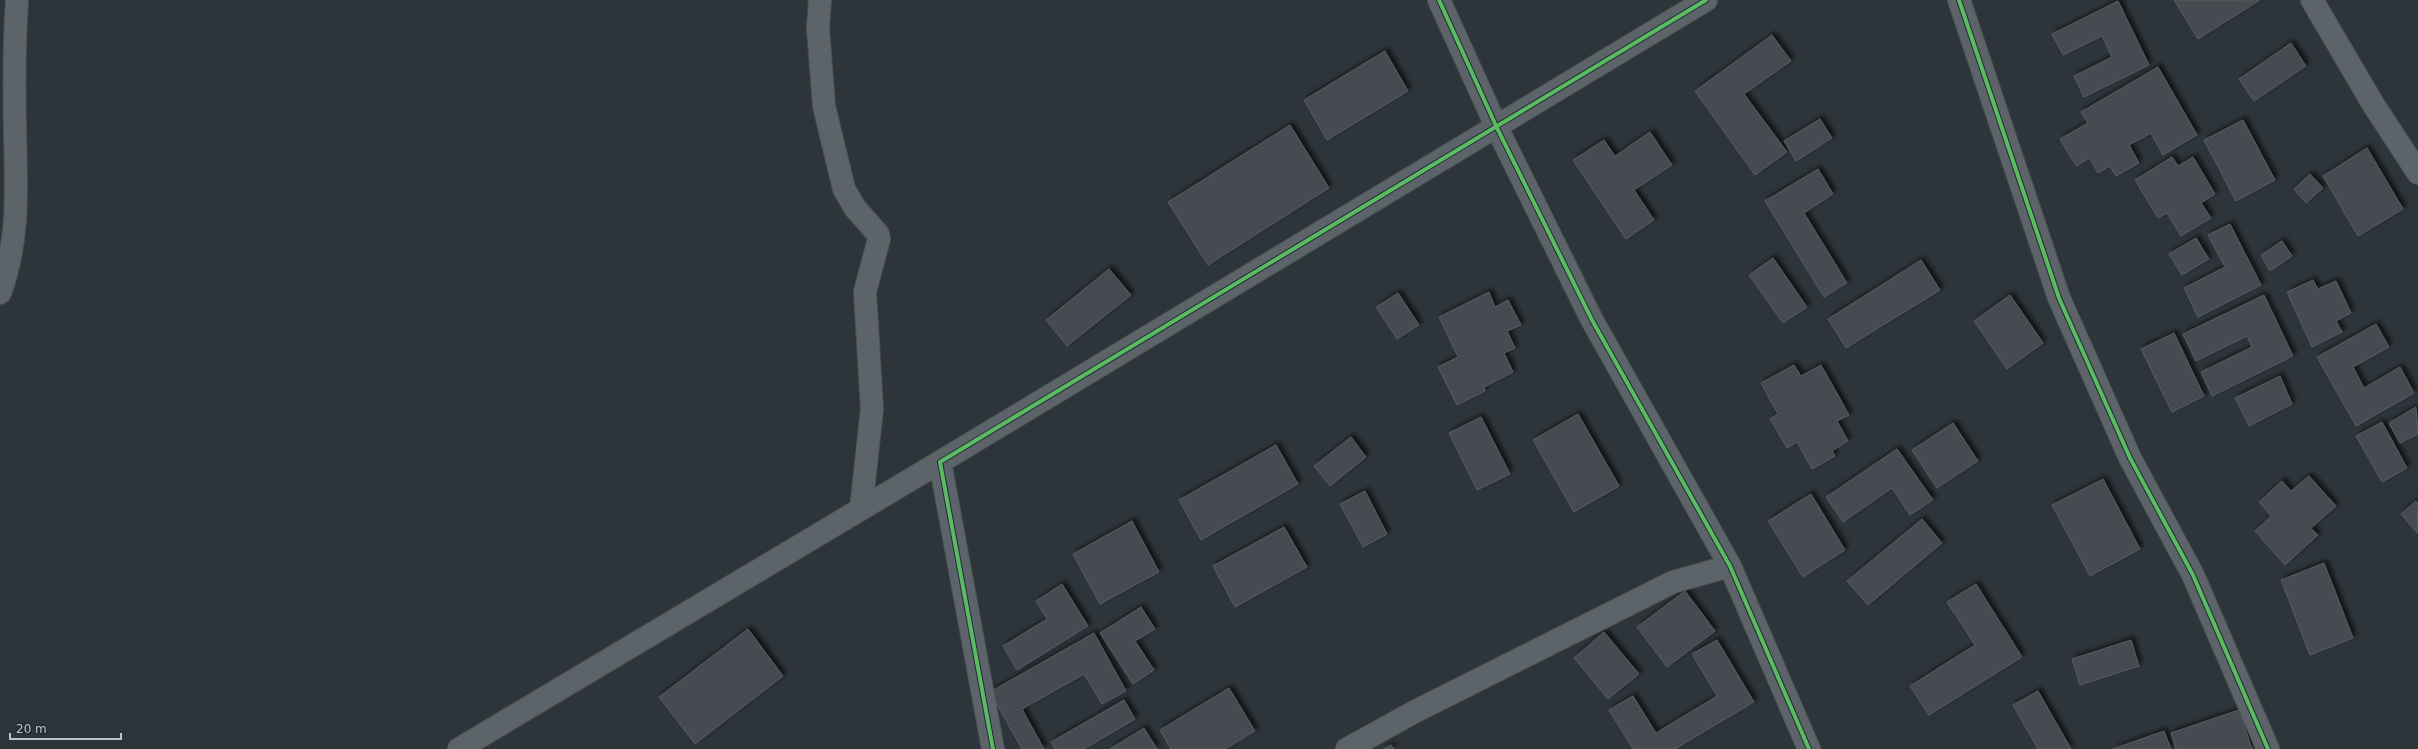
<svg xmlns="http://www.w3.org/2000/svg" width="2418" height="749" viewBox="0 0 2418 749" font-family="'DejaVu Sans',sans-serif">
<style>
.building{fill:#454c51;stroke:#555d63;filter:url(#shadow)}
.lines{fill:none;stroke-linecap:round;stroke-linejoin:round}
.minor-casing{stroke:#4b5155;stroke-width:24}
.minor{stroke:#5d6469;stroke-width:22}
.cycleway-casing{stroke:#202d36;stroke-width:6}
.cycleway{stroke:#5cba63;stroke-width:4}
</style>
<defs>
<filter id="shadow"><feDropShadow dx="3.5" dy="-3.5" stdDeviation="2" flood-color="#0009"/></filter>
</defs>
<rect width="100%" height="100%" fill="#2d353b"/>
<!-- building -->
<path class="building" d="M2174 0H2260L2198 39Z
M2118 1 2149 65 2084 97 2074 76 2112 57 2102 36 2063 55 2052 34Z
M1772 35 1791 61 1744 94 1787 152 1755 175 1695 91Z
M2291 43 2306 66 2254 101 2239 79Z
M1385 51 1408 91 1327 140 1304 100Z
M2158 67 2197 135 2163 155 2151 133 2129 145 2139 163 2116 176 2110 166 2098 173 2090 158 2076 166 2060 139 2088 123 2081 112Z
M1820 119 1832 138 1796 161 1784 141Z
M2243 120 2275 180 2236 201 2204 140Z
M1290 125 1329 188 1208 265 1168 202Z
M1650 132 1672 165 1634 190 1654 220 1626 239 1573 160 1604 140 1615 156Z
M2367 148 2403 209 2358 236 2323 176Z
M2172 157 2178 166 2193 157 2215 194 2201 203 2211 218 2181 236 2167 213 2158 218 2135 180Z
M1818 169 1833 194 1804 213 1847 283 1824 297 1765 201Z
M2310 174 2323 188 2306 203 2294 189Z
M2230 224 2261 285 2198 317 2184 288 2225 267 2208 235Z
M2196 238 2209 259 2182 275 2169 254Z
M2282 241 2292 256 2270 271 2261 255Z
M1773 258 1807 307 1783 323 1749 275Z
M1921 260 1940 290 1846 348 1828 319Z
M1109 269 1131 295 1067 346 1046 320Z
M2313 280 2318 289 2336 281 2351 313 2336 321 2342 332 2312 347 2287 292Z
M1489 292 1495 307 1508 300 1521 325 1507 331 1515 348 1504 353 1513 372 1484 387 1485 391 1457 405 1438 367 1458 357 1439 317Z
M1398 293 1419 325 1397 339 1376 307Z
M2010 295 2043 343 2007 369 1974 321Z
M2264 295 2293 356 2212 396 2201 372 2252 347 2247 336 2196 361 2183 334Z
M2376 324 2389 347 2353 367 2364 388 2400 367 2414 393 2356 426 2317 357Z
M2174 333 2204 396 2172 412 2141 349Z
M1794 365 1801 376 1821 365 1849 415 1837 421 1848 441 1832 451 1835 456 1812 469 1797 442 1787 448 1770 419 1778 414 1761 383Z
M2280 376 2292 404 2249 426 2235 398Z
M2416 407 2418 434 2400 443 2389 423Z
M1578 414 1619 486 1574 512 1533 440Z
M1481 417 1510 474 1477 490 1449 433Z
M2382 422 2407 468 2382 482 2356 436Z
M1953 423 1978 461 1937 488 1912 450Z
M1351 437 1366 457 1330 486 1314 466Z
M1276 445 1298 484 1201 540 1179 500Z
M1897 449 1933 500 1910 515 1892 488 1843 522 1826 497Z
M2309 476 2336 506 2311 528 2318 535 2285 565 2255 531 2271 516 2259 502 2282 481 2291 491Z
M2103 479 2140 549 2090 576 2052 505Z
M1365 491 1387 534 1363 547 1340 504Z
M1811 494 1845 550 1803 577 1768 521Z
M2416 501 2418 504 2417 533 2401 514Z
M1922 519 1942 543 1868 605 1847 581Z
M1132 521 1159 572 1100 604 1073 554Z
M1284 527 1307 567 1235 607 1213 566Z
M2324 563 2353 638 2310 655 2281 580Z
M1062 584 1088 626 1017 670 1003 646 1047 619 1036 601Z
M1976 584 2022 657 1929 715 1910 686 1975 645 1947 602Z
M1685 591 1715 631 1667 667 1637 627Z
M1141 607 1155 629 1135 641 1154 670 1133 684 1100 633Z
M748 629 783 676 695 744 659 697Z
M1604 632 1639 674 1608 699 1574 658Z
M1094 633 1126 691 1102 704 1084 674 1022 709 1044 749H1022L990 692Z
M1717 640 1754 702 1675 749H1633L1609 710 1633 696 1656 733 1717 696 1692 654Z
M2131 640 2139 666 2080 685 2072 659Z
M1229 688 1255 731 1225 749H1171L1160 730Z
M2038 691 2071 749H2038L2013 705Z
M1124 700 1135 719 1084 749H1055L1051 742Z
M2239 710 2252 749H2176L2171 733Z
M1144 728 1157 749H1110Z
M2164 731 2171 749H2113Z
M1391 745 1394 749H1384Z"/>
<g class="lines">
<!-- minor casing -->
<g class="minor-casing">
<path id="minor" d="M820 0 818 28 824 106 844 189 855 208 878 234 879 239 865 292 872 409 861 509
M1439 0 1497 128 1592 320 1730 566 1809 749
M1959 0 2059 298 2130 458 2193 575 2268 749
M2312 0 2373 104 2418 173
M0 293C20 238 16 187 15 131 14 87 14 44 17 0
M459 749 940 462
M993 749 940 462 1706 0
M1347 749 1416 711 1673 582 1730 566"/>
</g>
<!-- minor -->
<use href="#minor" class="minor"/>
<!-- cycleway casing -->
<g class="cycleway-casing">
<path id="cycleway" d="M1439 0 1497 128 1592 320 1730 566 1809 749
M1959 0 2059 298 2130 458 2193 575 2268 749
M993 749 940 462 1706 0"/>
</g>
<!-- cycleway -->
<use href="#cycleway" class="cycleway"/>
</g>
<!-- scale -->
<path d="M10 733v6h111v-6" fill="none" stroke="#b8c3cb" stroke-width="2"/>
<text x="16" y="733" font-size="12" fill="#b8c3cb" stroke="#202d36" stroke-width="3" paint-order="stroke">20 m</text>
</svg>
